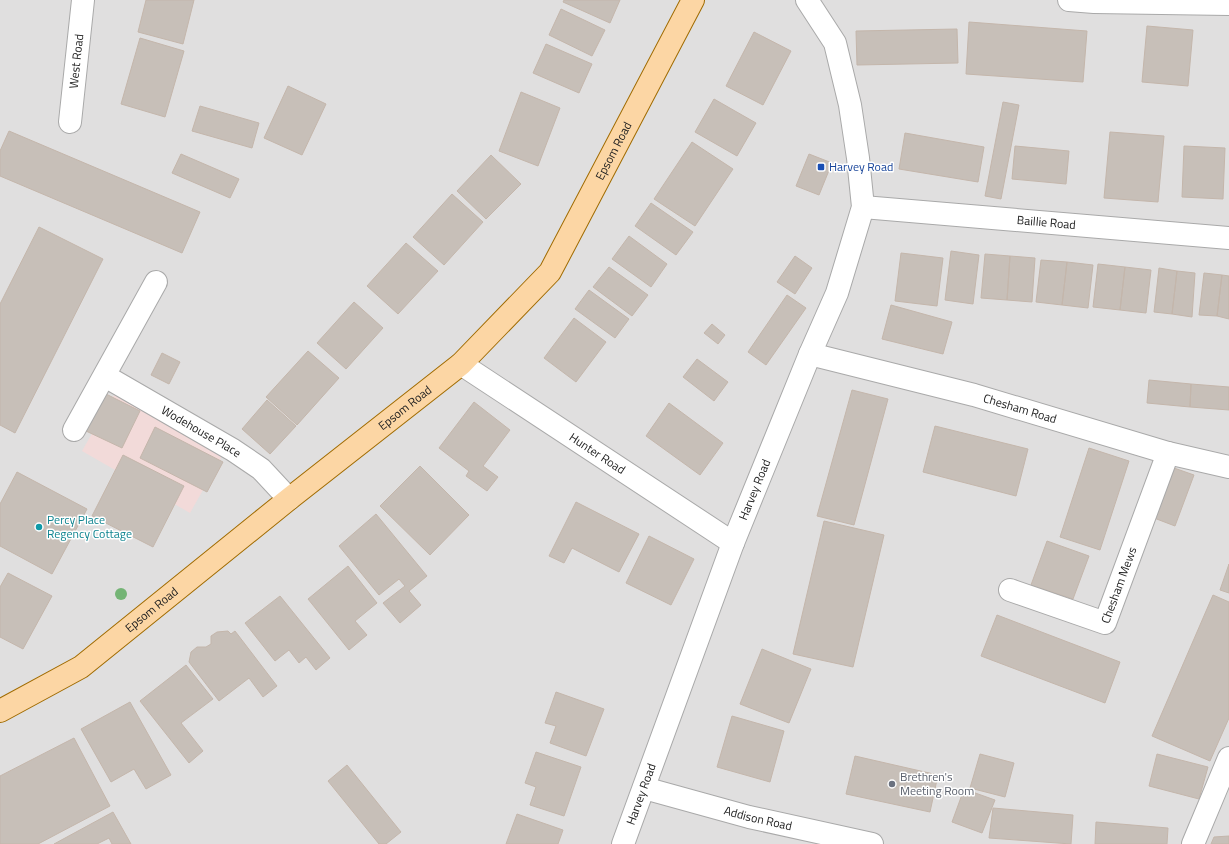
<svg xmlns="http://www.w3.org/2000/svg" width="1229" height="844" viewBox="0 0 1229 844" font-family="'Titillium Web',sans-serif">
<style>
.residential{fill:#e0dfdf}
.commercial{fill:#f2dad9}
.building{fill:#c7bfb8;stroke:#c4b6ab}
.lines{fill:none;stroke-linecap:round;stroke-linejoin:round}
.minor-casing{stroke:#a9a9a9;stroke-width:24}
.primary-casing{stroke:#a06b00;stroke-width:24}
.minor{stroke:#fff;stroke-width:22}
.primary{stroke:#fcd6a4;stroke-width:22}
.tree{fill:#74b475}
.transit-dot{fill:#1a4fb4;stroke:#fff;stroke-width:1.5}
.culture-dot{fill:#0f9aa8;stroke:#fff;stroke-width:1.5}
.worship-dot{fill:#6b7280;stroke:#fff;stroke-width:1.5}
.labels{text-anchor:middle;stroke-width:3;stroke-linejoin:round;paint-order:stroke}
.street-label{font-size:12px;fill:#222;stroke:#fff}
.transit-label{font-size:12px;fill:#164399;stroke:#fff;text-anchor:start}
.culture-label{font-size:12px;fill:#0d838f;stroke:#fff;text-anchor:start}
.worship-label{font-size:12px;fill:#5b616d;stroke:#fff;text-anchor:start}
</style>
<rect width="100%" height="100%" fill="#f2efe9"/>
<!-- residential -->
<path class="residential" d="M0 0H1229V844H0Z"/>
<!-- commercial -->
<path class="commercial" d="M114 395 222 456 190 513 82 451Z"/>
<!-- building -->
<path class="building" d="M146 0H194L183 44 138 32Z
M564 0H620L610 23 563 2Z
M561 9 605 30 592 56 549 35Z
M969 22 1087 31 1083 82 966 74Z
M1147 26 1193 30 1188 86 1142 82Z
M957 29 958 63 857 65 856 31Z
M754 32 791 51 763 105 726 86Z
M140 38 184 51 165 117 121 104Z
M546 44 592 64 579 93 533 73Z
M288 86 326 104 302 155 264 138Z
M521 92 560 108 538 166 499 151Z
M714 99 756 123 737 156 695 132Z
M1003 102 1019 105 1001 199 985 196Z
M200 106 259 123 252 148 192 131Z
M9 131 200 212 182 253 0 176V151Z
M1110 132 1164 136 1158 202 1104 198Z
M905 133 984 147 978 182 899 169Z
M692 142 733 169 695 226 654 199Z
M1015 146 1069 151 1066 184 1012 179Z
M1184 146 1225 148 1223 199 1182 197Z
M181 154 239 179 230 198 172 173Z
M809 154 832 163 819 195 796 186Z
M491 155 521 184 486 219 457 191Z
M452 194 483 222 444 265 413 237Z
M651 203 693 232 676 255 635 226Z
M39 227 103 259 15 433 0 425V304Z
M629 236 667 264 651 287 612 259Z
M406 243 438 271 398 314 367 286Z
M951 251 979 255 973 304 945 300Z
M901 253 943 258 937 306 895 301Z
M985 254 1010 256 1007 300 981 298Z
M795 256 812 268 795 294 777 282Z
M1010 256 1035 258 1032 302 1007 300Z
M1041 260 1067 262 1062 305 1036 302Z
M1067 262 1093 265 1088 308 1062 305Z
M1098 264 1125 267 1120 310 1093 307Z
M609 267 648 295 632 316 593 287Z
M1125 267 1151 270 1146 313 1120 310Z
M1159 268 1177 271 1172 314 1154 312Z
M1177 271 1195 273 1192 317 1172 314Z
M1204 273 1222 275 1217 316 1199 315Z
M1222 275 1229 276V319L1217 316Z
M589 290 629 319 615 338 575 309Z
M787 295 806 308 766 365 748 352Z
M354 302 383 328 346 369 317 343Z
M891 305 952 322 943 354 882 339Z
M574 318 606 342 576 382 544 358Z
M712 324 725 335 718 344 704 333Z
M308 351 339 378 297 425 266 397Z
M162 353 180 362 169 384 151 375Z
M697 359 728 382 714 401 683 377Z
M1149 380 1191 384 1190 407 1147 403Z
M1191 384 1229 387V410L1190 407Z
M852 390 888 399 854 525 817 516Z
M106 394 140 411 122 448 86 431Z
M267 400 296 426 270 454 242 429Z
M474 402 510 430 483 466 498 477 487 491 466 476 469 471 439 448Z
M669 403 723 443 700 475 646 436Z
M935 426 1028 449 1016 496 923 472Z
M155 427 223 462 207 492 140 458Z
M1089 448 1129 461 1100 550 1060 537Z
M123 455 184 486 153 547 92 516Z
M420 466 469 515 430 555 380 506Z
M1174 468 1194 475 1175 526 1154 518Z
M17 472 87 509 52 574 0 546V504Z
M576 502 639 534 619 572 572 548 564 563 549 556Z
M376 514 427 576 409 591 421 605 400 623 383 603 405 586 399 579 379 595 339 546Z
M824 521 884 535 853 667 793 654Z
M649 536 694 559 671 605 626 583Z
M1047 541 1089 556 1073 599 1031 585Z
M1229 564V593L1220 590Z
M348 566 377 603 355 621 367 635 349 650 308 599Z
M8 573 52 596 23 649 0 637V587Z
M1213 595 1229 602V718L1210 761 1152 736Z
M280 596 330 658 316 670 306 657 299 663 289 650 275 661 245 623Z
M997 615 1120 662 1105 703 981 656Z
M228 631 231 634 235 631 277 686 263 697 249 678 219 701 189 662 191 652 197 647H206L211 644V636L217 632Z
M762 649 811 669 789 723 740 704Z
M186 665 213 699 181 723 203 751 189 763 140 701Z
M556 692 604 709 586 756 550 743 556 726 545 723Z
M130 702 171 775 146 789 134 769 111 782 81 729Z
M732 716 784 731 770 782 717 767Z
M74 738 110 806 38 844H0V776Z
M536 752 581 767 564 816 530 805 536 787 525 783Z
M980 754 1014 763 1005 797 970 788Z
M1157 754 1208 767 1199 799 1149 786Z
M855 756 938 775 930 812 846 794Z
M347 765 401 832 386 844H379L328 781Z
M964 789 995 800 982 833 952 822Z
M993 808 1073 815 1071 844 989 838Z
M113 812 131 844H112L109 838 97 844H54Z
M517 814 563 830 558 844H506Z
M1096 822 1168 828 1167 844H1095Z
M1229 836V844H1211L1214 837Z"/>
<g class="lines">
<!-- minor casing -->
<g class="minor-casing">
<g id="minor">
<path d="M1069 0 1094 2 1229 4"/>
<path id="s1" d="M70 122 83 0"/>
<path id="s2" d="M863 207 1229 238"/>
<path id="s3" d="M810 354 974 395 1168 453 1229 467"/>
<path id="s4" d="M461 364 733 543"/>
<path id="s5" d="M105 376 233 450 261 469 289 499"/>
<path d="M74 430 156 282"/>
<path id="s6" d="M1010 590 1105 623 1168 453"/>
<path id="s7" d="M644 788 749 817 872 844"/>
<path id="s8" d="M623 844 733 543 810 354 837 293 863 207 858 158 850 105 835 43 807 0"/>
<path d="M1193 844 1229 758"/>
</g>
</g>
<!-- primary casing -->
<g class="primary-casing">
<g id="primary">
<path id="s9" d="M0 711 81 667 289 499 461 364 550 272 693 0"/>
</g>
</g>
<!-- minor -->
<use href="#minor" class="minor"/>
<!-- primary -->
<use href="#primary" class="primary"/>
</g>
<!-- trees -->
<circle class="tree" cx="121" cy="594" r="6"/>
<!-- markers -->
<rect class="transit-dot" x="817" y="163" width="8" height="8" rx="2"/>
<circle class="culture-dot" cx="39" cy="527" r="4"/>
<circle class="worship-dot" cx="892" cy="784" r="4"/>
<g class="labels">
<!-- street labels -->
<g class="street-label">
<text dy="4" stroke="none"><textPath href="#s1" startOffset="61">West Road</textPath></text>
<text dy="4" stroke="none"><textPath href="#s9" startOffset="843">Epsom Road</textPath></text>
<text dy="4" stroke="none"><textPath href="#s2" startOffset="184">Baillie Road</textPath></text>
<text dy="4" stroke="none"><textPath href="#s9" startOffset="507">Epsom Road</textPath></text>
<text dy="4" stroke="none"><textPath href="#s3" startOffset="217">Chesham Road</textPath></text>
<text dy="4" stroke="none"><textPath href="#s5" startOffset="111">Wodehouse Place</textPath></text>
<text dy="4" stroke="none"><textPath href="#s4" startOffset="163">Hunter Road</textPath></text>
<text dy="4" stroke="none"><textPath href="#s8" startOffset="378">Harvey Road</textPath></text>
<text dy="4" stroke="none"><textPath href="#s6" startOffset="141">Chesham Mews</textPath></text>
<text dy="4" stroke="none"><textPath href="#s9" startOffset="183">Epsom Road</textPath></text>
<text dy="4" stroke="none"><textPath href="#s8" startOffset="53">Harvey Road</textPath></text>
<text dy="4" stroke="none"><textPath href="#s7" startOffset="118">Addison Road</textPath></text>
</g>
<!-- transit labels -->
<g class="transit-label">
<text x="829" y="171">Harvey Road</text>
</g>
<!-- culture labels -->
<g class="culture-label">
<text x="47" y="524">Percy Place<tspan x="47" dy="14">Regency Cottage</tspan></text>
</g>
<!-- worship labels -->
<g class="worship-label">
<text x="900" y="781">Brethren's<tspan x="900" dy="14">Meeting Room</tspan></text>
</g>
</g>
</svg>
